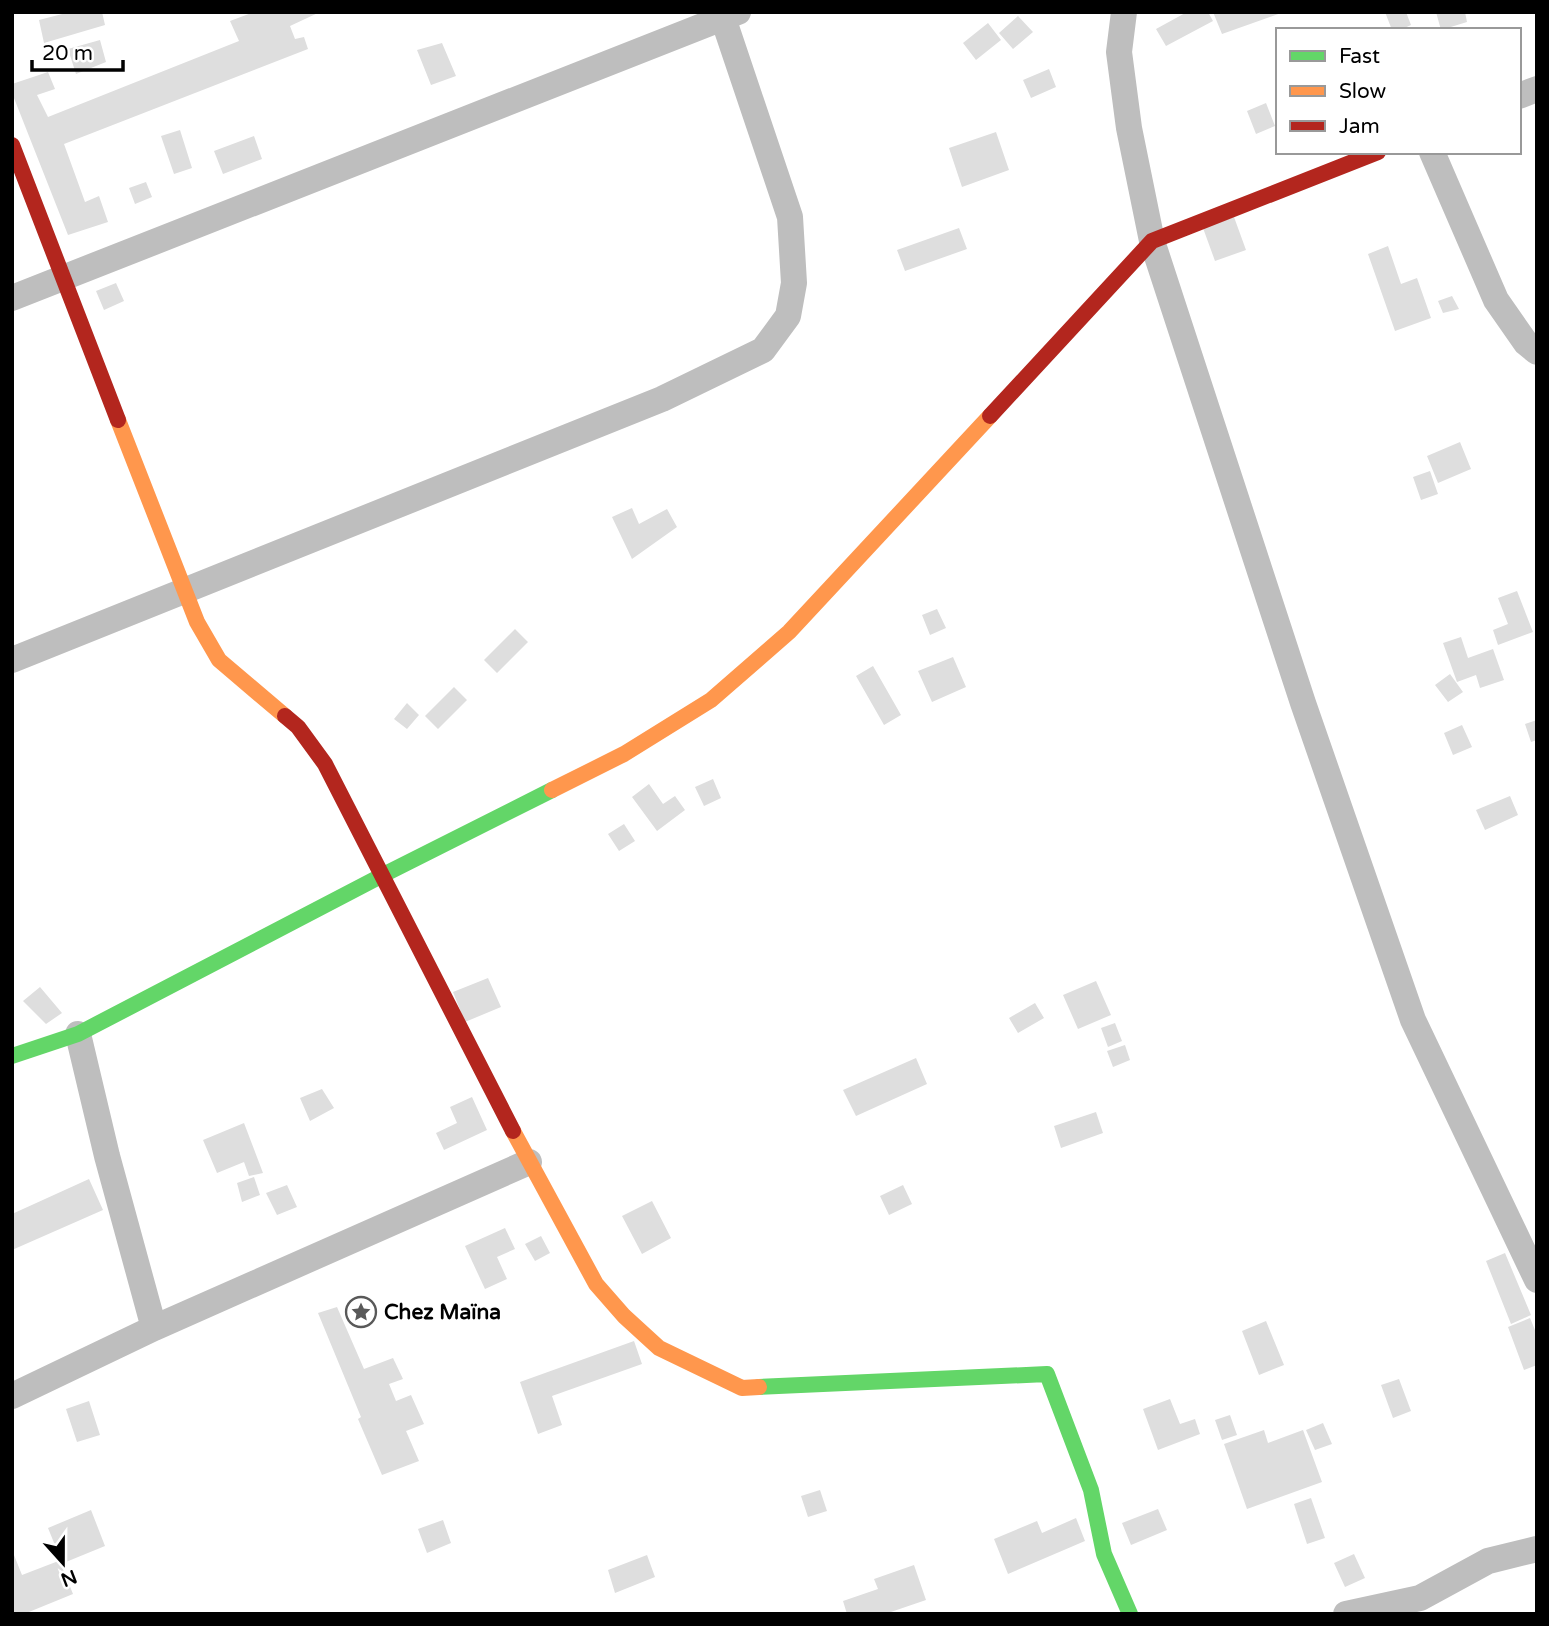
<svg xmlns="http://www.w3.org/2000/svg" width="1549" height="1626" viewBox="0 0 1549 1626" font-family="'Varela Round',sans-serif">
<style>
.building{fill:#dedede}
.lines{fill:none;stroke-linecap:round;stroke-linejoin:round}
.street{stroke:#bebebe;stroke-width:26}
.fast{stroke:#63d668;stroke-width:16}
.slow{stroke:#ff974d;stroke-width:16}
.jam{stroke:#b3261e;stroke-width:16}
.labels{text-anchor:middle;stroke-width:7;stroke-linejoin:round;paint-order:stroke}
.poi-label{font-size:21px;font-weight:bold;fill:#000;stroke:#fff;text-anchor:start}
</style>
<rect width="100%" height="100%" fill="#fff"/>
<!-- building -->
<path class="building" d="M70 12H102L105 25 44 43 39 20Z
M254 12H320L290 26 295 39 304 37 308 49 64 144 85 202 99 196 108 222 68 235 12 93V84L48 72 55 89 37 95 48 117 239 41 230 21Z
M1187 12H1208L1213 21 1166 46 1156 29Z
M1213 12H1281V13L1222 34Z
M1385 12H1406L1411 25 1400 30H1392Z
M1436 12H1465L1467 22 1441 30Z
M1018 16 1033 32 1013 49 999 33Z
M988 23 1001 40 976 60 963 43Z
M100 40 106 62 76 74 68 49Z
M442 43 456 76 431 85 417 50Z
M1049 69 1056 87 1031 98 1023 80Z
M1266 103 1275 126 1256 134 1247 111Z
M180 130 192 168 174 174 161 136Z
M996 132 1009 170 962 187 949 148Z
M254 136 262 159 223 174 214 151Z
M146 182 152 197 135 204 129 188Z
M1234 217 1246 250 1215 261 1203 228Z
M959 228 967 249 905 271 897 250Z
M1388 246 1401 284 1417 278 1431 318 1395 331 1368 254Z
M116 283 124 301 104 310 96 291Z
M1452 296 1459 309 1443 313 1438 301Z
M1460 442 1471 469 1438 483 1427 456Z
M1430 471 1438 494 1421 500 1413 477Z
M632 508 639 524 667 509 677 527 632 559 612 517Z
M1517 591 1533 632 1498 645 1493 630 1508 624 1498 598Z
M937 609 946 628 930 635 922 615Z
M515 629 528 642 497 673 484 660Z
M1461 637 1468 658 1493 649 1504 680 1480 688 1476 675 1457 682 1443 643Z
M953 657 966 687 932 702 918 671Z
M873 666 901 715 884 725 856 676Z
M1450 674 1463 692 1448 702 1435 685Z
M454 687 467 700 438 729 425 716Z
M407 703 419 715 407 729 394 719Z
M1537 720V740L1531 742 1525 724Z
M1462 725 1472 747 1453 755 1444 733Z
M713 779 721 798 704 806 695 787Z
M649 784 663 804 675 796 685 810 657 831 632 797Z
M1510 796 1518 815 1485 830 1476 810Z
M624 824 635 841 619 851 608 834Z
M488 978 501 1007 465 1022 453 992Z
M1096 981 1111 1015 1078 1029 1063 995Z
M40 987 62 1013 46 1024 23 1001Z
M1035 1003 1044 1018 1018 1033 1009 1018Z
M1115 1023 1122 1041 1108 1047 1101 1028Z
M1125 1045 1130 1060 1113 1067 1107 1051Z
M916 1058 927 1084 856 1116 843 1090Z
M322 1089 334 1108 310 1121 300 1098Z
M472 1097 487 1130 444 1150 436 1133 457 1123 450 1107Z
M1096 1112 1103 1133 1061 1148 1054 1126Z
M244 1123 263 1173 249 1176 244 1162 217 1173 203 1140Z
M254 1177 260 1195 242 1202 237 1183Z
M89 1179 103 1210 12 1250V1214Z
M287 1185 297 1207 277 1215 266 1193Z
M903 1185 912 1204 889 1215 880 1196Z
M652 1201 671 1238 642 1254 622 1216Z
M505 1228 515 1249 497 1257 507 1279 485 1289 465 1246Z
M541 1236 550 1253 535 1261 525 1244Z
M1505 1253 1531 1315 1511 1324 1486 1261Z
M337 1307 364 1369 393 1358 403 1379 389 1384 396 1401 411 1395 424 1424 406 1431 419 1461 382 1475 358 1419 361 1417 318 1313Z
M1530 1318 1537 1335V1365L1524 1370 1508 1327Z
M1266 1321 1284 1365 1259 1375 1242 1331Z
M634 1341 642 1364 552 1396 562 1425 538 1434 520 1382Z
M1399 1379 1411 1411 1393 1418 1381 1385Z
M1170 1399 1180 1424 1195 1419 1200 1434 1158 1450 1143 1409Z
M89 1401 100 1435 77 1442 66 1409Z
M1230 1415 1237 1435 1222 1440 1215 1420Z
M1323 1423 1332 1444 1315 1450 1306 1430Z
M1264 1430 1268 1443 1303 1430 1322 1482 1247 1509 1224 1444Z
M820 1490 827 1511 808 1517 801 1496Z
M1311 1498 1325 1538 1307 1544 1294 1504Z
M1158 1509 1167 1530 1131 1545 1122 1523Z
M91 1510 105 1546 61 1564 73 1594 24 1614H12V1550L22 1575 61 1560 48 1528Z
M1076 1518 1085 1541 1008 1574 994 1539 1037 1521 1042 1533Z
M443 1520 451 1543 427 1553 418 1529Z
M1354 1554 1365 1578 1345 1587 1334 1563Z
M647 1555 655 1577 615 1593 608 1570Z
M914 1565 926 1600 885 1614H847L843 1601 878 1589 874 1579Z"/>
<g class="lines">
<!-- street -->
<path class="street" d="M1124 12 1119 52 1129 128 1152 241 1303 703 1413 1020 1537 1280
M1519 96 1537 89
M1432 152 1496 300 1526 343 1537 352
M12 298 738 12
M12 660 662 399 763 350 788 316 794 283 790 217 721 12
M154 1328 529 1162
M12 1396 154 1328 107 1156 78 1034
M1346 1614 1420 1598 1488 1561 1537 1549"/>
<!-- fast -->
<path class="fast" d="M12 1056 78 1034 381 876 552 790
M759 1387 1047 1374 1091 1490 1104 1554 1130 1614"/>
<!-- slow -->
<path class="slow" d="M118 420 197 622 219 660 285 716
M552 790 624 754 711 700 789 632 990 416
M513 1131 596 1284 624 1316 659 1348 742 1388 759 1387"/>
<!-- jam -->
<path class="jam" d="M12 145 118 420
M990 416 1152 241 1378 152
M285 716 298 727 325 764 513 1131"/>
</g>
<!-- icons -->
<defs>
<g id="sight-ring" transform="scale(1.575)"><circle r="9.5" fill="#fff" stroke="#595959" stroke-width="1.5"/><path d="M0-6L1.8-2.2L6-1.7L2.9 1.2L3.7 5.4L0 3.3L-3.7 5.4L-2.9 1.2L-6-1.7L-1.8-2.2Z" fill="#595959"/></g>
</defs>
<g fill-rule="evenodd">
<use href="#sight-ring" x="361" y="1312"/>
</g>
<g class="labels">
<!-- poi labels -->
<g class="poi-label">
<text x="384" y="1319">Chez Maïna</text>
</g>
</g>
<!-- border -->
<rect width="1549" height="1626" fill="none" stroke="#000000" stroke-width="28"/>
<!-- legend -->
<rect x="1276" y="28" width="245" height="126" fill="#ffffff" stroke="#999999" stroke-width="2"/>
<rect x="1290" y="51" width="35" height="10" fill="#63d668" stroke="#999999" stroke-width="2"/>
<text x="1339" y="63" font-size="21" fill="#000000">Fast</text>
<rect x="1290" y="86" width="35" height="10" fill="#ff974d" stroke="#999999" stroke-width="2"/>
<text x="1339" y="98" font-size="21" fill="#000000">Slow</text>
<rect x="1290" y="121" width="35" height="10" fill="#b3261e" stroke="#999999" stroke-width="2"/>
<text x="1339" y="133" font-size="21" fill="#000000">Jam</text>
<!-- north arrow -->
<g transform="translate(63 1563) rotate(159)" stroke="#ffffff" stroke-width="5" paint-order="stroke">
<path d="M0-5L12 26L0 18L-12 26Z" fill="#000000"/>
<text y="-10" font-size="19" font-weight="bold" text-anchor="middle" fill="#000000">N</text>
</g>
<!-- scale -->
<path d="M32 60v10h91v-10" fill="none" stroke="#000000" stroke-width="3.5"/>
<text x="42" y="60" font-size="21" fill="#000000" stroke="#ffffff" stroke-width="5" paint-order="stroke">20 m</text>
</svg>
